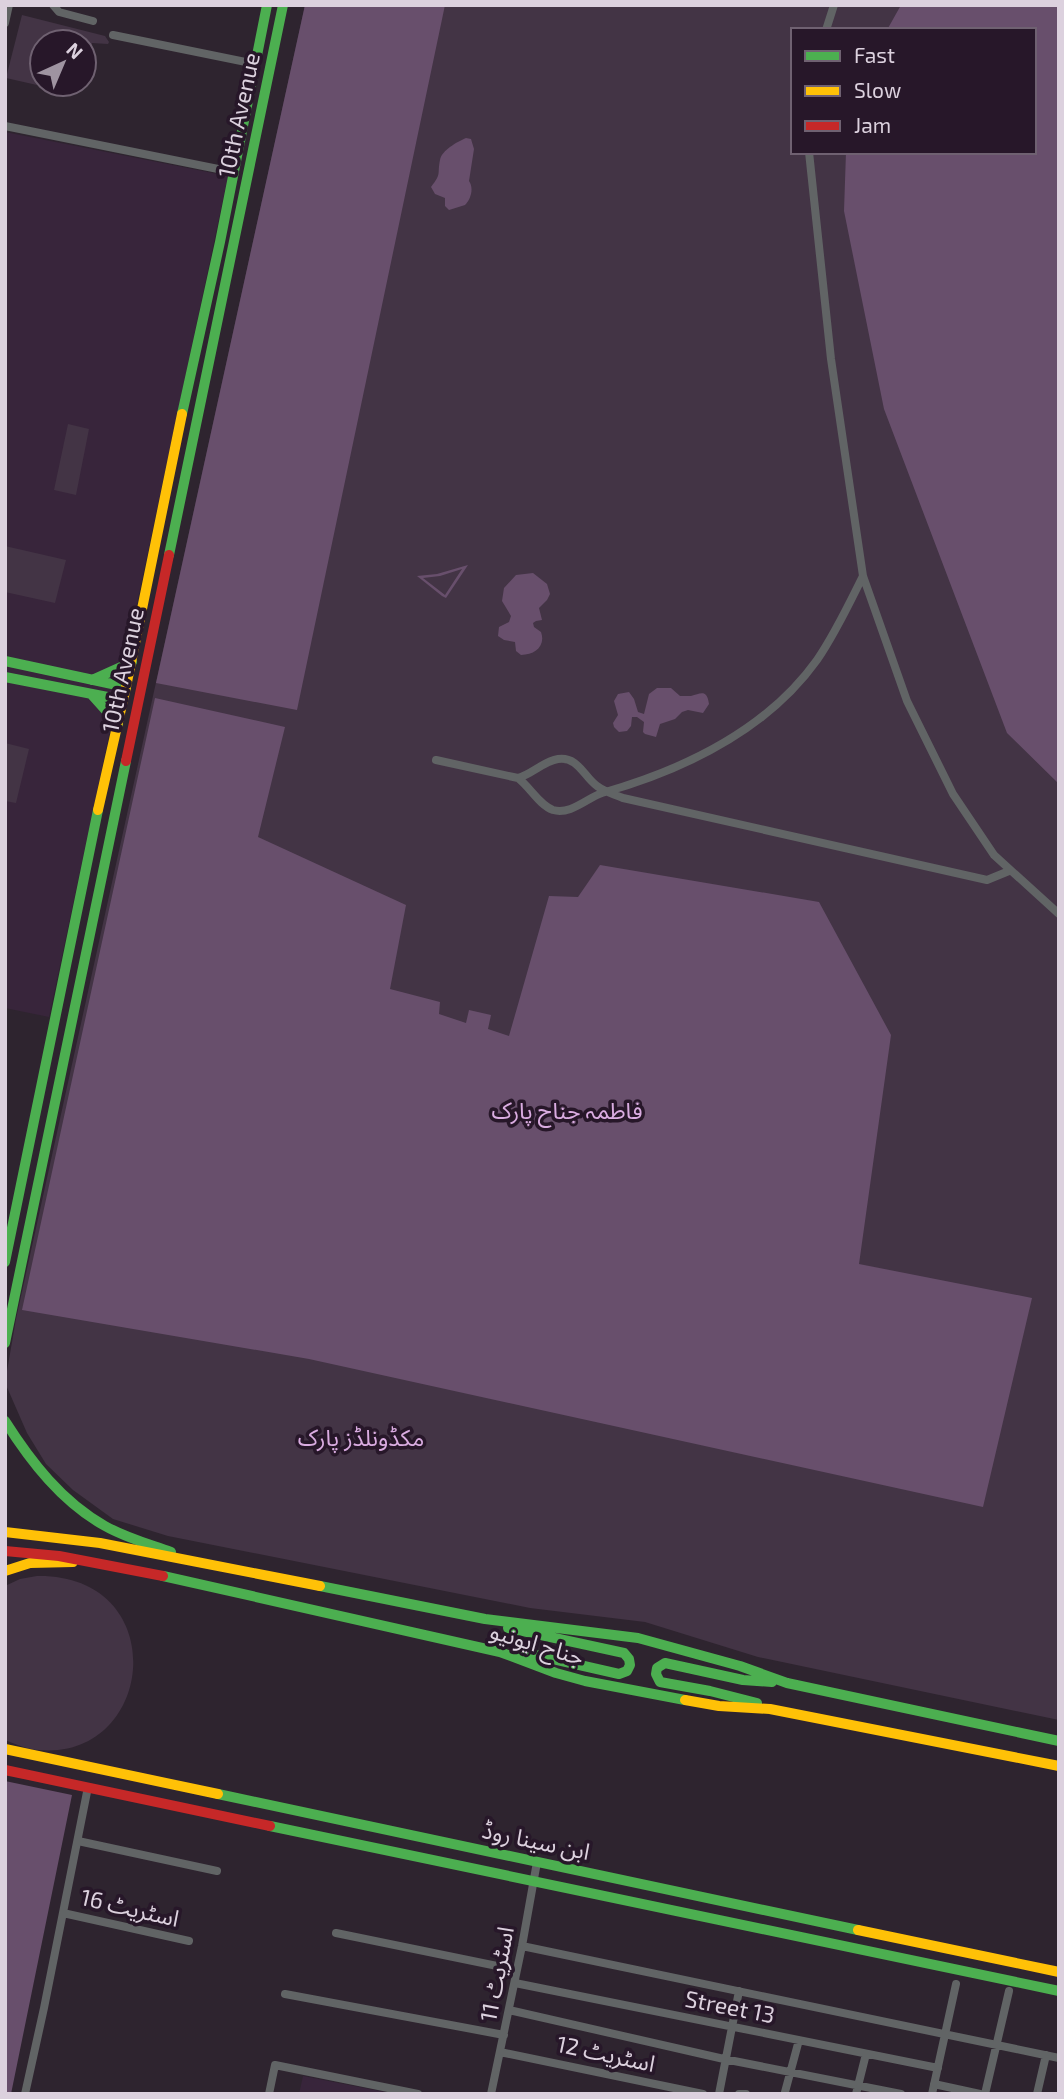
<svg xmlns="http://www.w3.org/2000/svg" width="1064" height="2099" viewBox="0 0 1064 2099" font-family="'Exo 2','Noto Sans Arabic',sans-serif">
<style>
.built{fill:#38253b}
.green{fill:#433445;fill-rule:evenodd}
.forest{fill:#684f6c;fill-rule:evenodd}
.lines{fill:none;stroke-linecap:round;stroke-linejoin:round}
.street{stroke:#616465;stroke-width:8}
.fast{stroke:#4caf50;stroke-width:10}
.slow{stroke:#ffc107;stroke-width:10}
.jam{stroke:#c62828;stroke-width:10}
.labels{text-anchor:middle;stroke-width:7;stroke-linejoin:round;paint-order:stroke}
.street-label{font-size:23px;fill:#dcd1de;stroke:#271729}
.park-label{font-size:23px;fill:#daace1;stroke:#271729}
</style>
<rect width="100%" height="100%" fill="#2e242f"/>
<!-- built -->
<path class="built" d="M5 132 228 176 49 1017 5 1008Z
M303 2076 395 2094H299Z"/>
<!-- green -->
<path class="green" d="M305 5H1059V1720L758 1657 645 1622 530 1608 168 1536 113 1519 73 1490 46 1464 27 1433 6 1385 7 1371 16 1319ZM793 30H1034V152H793Z
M22 15 105 36 109 42 108 44 92 43 84 66V42H42V84H70L59 90 6 78Z
M68 424 89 429 76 495 54 490Z
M5 546 66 560 55 603 5 592Z
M5 743 29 749 16 803 5 801Z
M37 1576C177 1574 155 1769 31 1749 22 1747 13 1743 5 1740V1586L20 1579Z"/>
<!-- forest -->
<path class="forest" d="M305 5H445L297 710 156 683Z
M901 5H1059V784L1007 733 884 409 844 211 846 152H1034V30H887Z
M466 138 471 139 474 149 469 181C474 188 471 199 465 205L449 210 445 206V198L435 194 431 187C442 173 437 175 440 160 442 150 457 142 466 138Z
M468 565 446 598 442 596 417 576 437 574ZM462 569 445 595 423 578 440 576Z
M533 573 547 584 550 594 547 600 539 608 542 620 536 621 533 623 534 627 541 632C546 646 535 655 521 655L516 651 515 642 504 640 498 636 499 627 509 622 511 616 502 601 504 588 516 575Z
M657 688H671L680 696C684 696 687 696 691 696 701 693 707 689 709 704L703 713 688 710 682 712 675 719 660 724 656 737 645 734 643 732 644 722 637 717H632L631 726 627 731 619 732 614 727 613 723 618 715 614 701 618 694 629 692 634 699 638 712 644 714 649 694Z
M155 698 285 727 258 837 406 905 390 989 440 1002 439 1014 466 1023 469 1010 491 1015 488 1029 509 1036 549 896 578 897 600 865 819 902 891 1035 859 1264 1032 1298 983 1507 309 1359 22 1310Z
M5 1781 72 1795 11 2094H5Z"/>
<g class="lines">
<!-- street -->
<path class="street" d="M53 5 59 12 93 21
M5 23 9 5
M826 30 834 5
M113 35 256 64
M5 126 233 172
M809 152 831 359 863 576 907 701 953 794 994 855 1059 914
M436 760 518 778C530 787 539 805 553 810 571 815 587 798 602 793 683 770 767 730 817 660 835 634 849 604 863 576
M518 778C532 774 544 761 558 759 578 756 584 777 597 786 605 792 614 794 623 798L987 880 1009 871
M78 1841 217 1871
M63 1913 189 1941
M336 1933 517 1970
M522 1946 1059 2058
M515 1983 938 2068
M285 1994 504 2035
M509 2010 724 2059 901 2094
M500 2052 703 2094
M934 2084 980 2094
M785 2092 799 2040
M25 2094 44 2008 88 1787
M269 2094 275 2065 418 2094
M491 2094 522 1946 537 1862
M719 2094 739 1991
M739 2094H746
M856 2094 866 2054
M932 2094 956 1984
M985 2094 1009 1991
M1037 2094 1046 2055"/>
<!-- fast -->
<path class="fast" d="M182 414 220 242 267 5
M169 555 283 5
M5 661 126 687
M5 677 123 700
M92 680 132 662
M92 695 118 724
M5 1262 98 810
M5 1343 126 761
M5 1421C31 1462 62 1502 105 1526 126 1538 149 1544 171 1552
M163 1576 500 1652 556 1673 585 1681 685 1700
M320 1586 485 1619 638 1638 740 1666 787 1683 1059 1741
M508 1628 624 1653 629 1659 630 1665 627 1671 619 1674 531 1654 516 1653
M757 1703 710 1691 660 1682 656 1674 657 1668 665 1663 743 1680 772 1682
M218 1794 858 1930
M270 1826 1059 1991"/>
<!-- slow -->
<path class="slow" d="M98 810 126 687 182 414
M5 1532 100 1543 320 1586
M5 1571 30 1563 73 1562
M685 1700 719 1706 770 1709 1059 1766
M5 1749 218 1794
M858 1930 1059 1972"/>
<!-- jam -->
<path class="jam" d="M126 761 169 555
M5 1551 59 1556 163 1576
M5 1770 270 1826"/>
</g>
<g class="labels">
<!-- street labels -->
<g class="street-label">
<text transform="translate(239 115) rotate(-78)" y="8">10th Avenue</text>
<text transform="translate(123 670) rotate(-78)" y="8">10th Avenue</text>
<text transform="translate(537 1644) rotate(17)" y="8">جناح ایونیو</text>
<text transform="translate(536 1841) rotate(12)" y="8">ابن سینا روڈ</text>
<text transform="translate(130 1908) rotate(13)" y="8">اسٹریٹ 16</text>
<text transform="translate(497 1974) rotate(-79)" y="8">اسٹریٹ 11</text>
<text transform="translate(730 2007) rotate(11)" y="8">Street 13</text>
<text transform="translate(606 2054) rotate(12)" y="8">اسٹریٹ 12</text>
</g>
<!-- park labels -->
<g class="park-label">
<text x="567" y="1119">فاطمہ جناح پارک</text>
<text x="361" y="1446">مکڈونلڈز پارک</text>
</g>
</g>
<!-- border -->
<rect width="1064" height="2099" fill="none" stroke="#dcd1de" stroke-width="14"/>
<!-- legend -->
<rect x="791" y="28" width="245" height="126" fill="#271729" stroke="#6f6171" stroke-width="2"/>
<rect x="805" y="51" width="35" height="10" fill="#4caf50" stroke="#6f6171" stroke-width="2"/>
<text x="854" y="63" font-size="21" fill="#dcd1de">Fast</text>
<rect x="805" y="86" width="35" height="10" fill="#ffc107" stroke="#6f6171" stroke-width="2"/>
<text x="854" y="98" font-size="21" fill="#dcd1de">Slow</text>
<rect x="805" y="121" width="35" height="10" fill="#c62828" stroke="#6f6171" stroke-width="2"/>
<text x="854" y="133" font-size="21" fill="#dcd1de">Jam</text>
<!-- north arrow -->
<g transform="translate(63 63) rotate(44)"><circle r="33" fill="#271729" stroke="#6f6171" stroke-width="2"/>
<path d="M0-5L12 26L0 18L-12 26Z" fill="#9f94a1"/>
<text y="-10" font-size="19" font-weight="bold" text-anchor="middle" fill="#dcd1de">N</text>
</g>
</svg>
